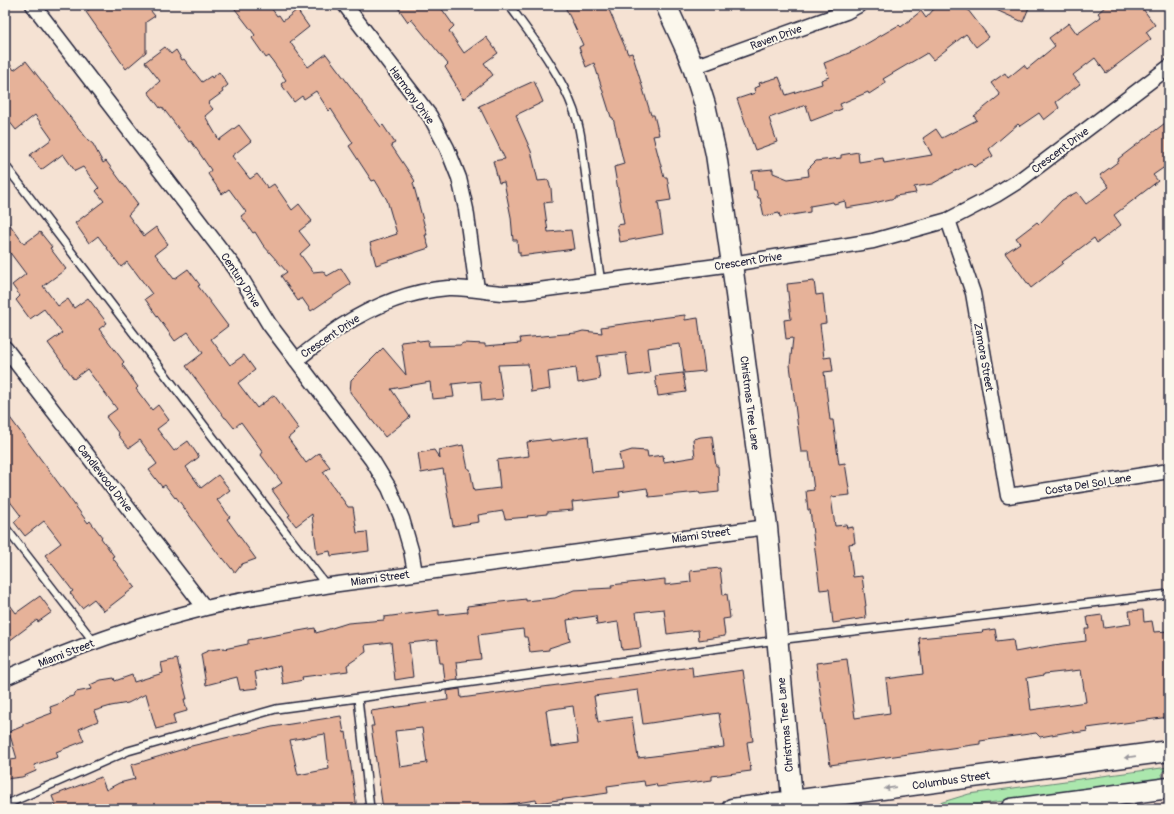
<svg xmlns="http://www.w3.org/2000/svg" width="1174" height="814" viewBox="0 0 1174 814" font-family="Pangolin,sans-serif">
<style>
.green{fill:#abe7ad;stroke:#668474}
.building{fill:#e6b299;stroke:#22223b;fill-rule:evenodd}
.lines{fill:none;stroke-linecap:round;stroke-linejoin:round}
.lane-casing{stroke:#22223b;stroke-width:10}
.street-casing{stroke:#22223b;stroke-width:17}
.secondary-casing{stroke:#22223b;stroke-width:23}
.lane{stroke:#fbf7ec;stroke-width:7}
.street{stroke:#fbf7ec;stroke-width:14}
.secondary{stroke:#fbf7ec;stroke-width:20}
.oneway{fill:#99979c}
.labels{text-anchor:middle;stroke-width:4;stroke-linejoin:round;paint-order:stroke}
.street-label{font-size:11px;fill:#22223b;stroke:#fbf7ec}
</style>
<rect width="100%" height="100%" fill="#f5e2d3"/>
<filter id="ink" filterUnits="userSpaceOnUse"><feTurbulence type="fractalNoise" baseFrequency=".025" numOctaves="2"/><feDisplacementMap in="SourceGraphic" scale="8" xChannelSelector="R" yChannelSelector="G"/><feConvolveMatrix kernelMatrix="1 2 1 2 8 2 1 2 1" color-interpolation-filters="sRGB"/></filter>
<g filter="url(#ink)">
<!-- green -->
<path class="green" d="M1169 767V771L1167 770 1163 771 1162 774 1163 778 1166 779 1169 778V780L941 809H914L923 808 969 794Z"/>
<!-- building -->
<path class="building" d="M95 5H146L155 16 146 22V52L126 69 86 12Z
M232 5H269L277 16 279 15 283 21 297 10 309 27 290 42 308 67 326 54 381 127 383 125 395 143 391 145 415 181 413 183 427 235H425L429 248 376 265 370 243 397 234 387 200 375 180 372 181 349 146 353 143 331 109 329 111 316 91 304 99 302 96 294 102 281 84 286 80 269 56 266 58 252 38 255 35Z
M396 5H439L454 26 449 31 464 53 486 37 498 53 484 63 493 75 463 99 455 86 456 85 445 67 448 64 411 19 408 22Z
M564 5H607L628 54 632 53 651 115H654L659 135 653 136 664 177H667L671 200 658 202 663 234 620 242 617 225 624 224 614 167 624 164 613 118 611 117 594 63 586 67 579 47 583 45 573 23Z
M944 5H964L989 37 976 47 966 34 933 60 927 53 883 79 886 83 869 94 868 92 840 104 842 109 811 121 806 105 769 118 777 142 755 150 737 99 755 93 754 88 760 86 759 83 779 77 786 95 822 84 821 80 829 77 824 63 854 51 899 25 901 27 921 11 926 18 934 9Z
M985 5H1030L1023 22Z
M1107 5H1140L1155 25 1146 32 1151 39 1106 73 1095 58 1073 75 1080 84 1056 102 1059 108 1044 120 1039 113 1020 126 1018 124 989 149 993 156 974 167 970 163 932 184 914 187 916 193 895 196V198L870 204 846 208 845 201 834 204 833 202 810 206V212L780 217 779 213 764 216 760 198H758L756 190H754L752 171 773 169V173L788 179 809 176 808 169 816 161 841 158V155L858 152 859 162 883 158 884 163 932 155 923 138 936 129 942 138 977 120 974 116 1000 95 991 83 1005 73 1008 78 1024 65 1027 69 1055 46 1049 38 1069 23 1077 34 1101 17 1098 13Z
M165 47 171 54 176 50 182 60 184 59 202 82 211 76 212 78 219 72 228 85 222 90 223 92 208 103 213 109 205 116 219 140 239 125 251 141 232 156 250 179 257 174 268 188 274 184 292 210 299 204 312 221 299 231 310 245 300 254 313 272 323 271 327 276 341 268 351 284 311 311 302 298 298 301 281 276 287 272 263 245 255 232 253 233 241 216 246 212 229 189 222 194 208 174 211 170 191 141 189 142 162 107 160 108 148 92 160 81 145 62Z
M5 57 14 70 26 61 88 140 93 144 103 163 106 161 138 204 128 215 144 236 156 227 168 244 155 254 174 279 188 269 200 285 198 286 228 326 211 339 230 365 244 355 255 370 238 383 257 408 274 395 299 429 288 438 306 463 319 453 330 467 323 472 348 507H353L357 533 367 532 369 551 331 556 330 551 317 554 312 514 296 526 288 516 290 515 272 490 282 483 261 455 263 452 241 422 234 428 226 418H225L186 366 203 353 188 332 175 341 145 299 152 294 134 270H133L127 262 121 267 98 236 89 243 75 223 104 201 96 191 99 188 83 167 75 171 63 154 41 170 30 155 52 139 35 115 16 130 5 116Z
M534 81 543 102 516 115 518 119H517L531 151 538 181 548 180 551 188 552 202 544 203 548 232 571 230 574 249 520 256V252H518L517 240H513L511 217 504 182 499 183 493 161 505 159 479 106Z
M1169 120V164L1153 175 1158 181 1114 215 1121 225 1097 243 1094 238 1062 262 1063 263 1031 288 1005 253 1020 243 1016 238 1037 222 1039 224 1062 200 1077 192 1086 204 1109 187 1100 175 1119 161 1118 159Z
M5 218 24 244 40 232 52 247 50 248 66 269 43 286 58 306 68 299 74 308 88 298 107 323 99 329 124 362 122 364 138 387 136 389 152 410 158 405 169 420 157 429 174 451 188 441 199 457 186 467 201 488 218 475 230 490 217 500 230 517 227 519 256 559 242 564 235 573 223 558 222 559 176 497 175 498 165 485 162 487 149 470 157 464 140 440 129 448 118 435 119 434 106 417 117 409 87 369 74 379 48 343 62 333 44 309 30 319 16 300 20 296 12 285 26 274 5 246Z
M814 281 816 295 823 294 826 323 820 324 824 358 831 357 833 371 824 372 830 420H833L839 464 845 463 850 495 831 497 835 526 846 525 847 528 853 527 855 543 849 544 853 577 862 576 866 606H865L866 618 833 623 829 589 820 590 810 510H808L806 491 814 490 809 452H801L790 365 793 338 786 339 784 320 791 319 787 284Z
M685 315V320L698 318 705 371 684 373 680 344 647 348 650 373 629 376 626 353 597 356 600 379 578 383 576 368 548 372 550 389 531 392 528 364 498 365 503 399 482 401 480 381 452 384 454 397 432 399 430 382 391 389 410 417 385 437 350 392 351 380 383 348 406 375 401 342 418 340 419 341 428 340 429 346 460 345 463 343 485 344V346L521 343 520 338 576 333 583 331 602 333 601 327 652 320V319Z
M683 373 686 392 658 396 655 376Z
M5 411 88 523 90 521 102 537 101 538 114 556 112 557 135 587 104 611 94 599 82 608 70 593 73 591 45 555 61 543 44 521 25 536 14 522 21 516 5 495Z
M588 436 592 472 622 469 619 454 632 450 647 451 648 457 663 455 664 462 695 457 693 439 701 437 712 436 716 466H718L719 492 700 494 699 492 649 497 647 488 619 492 620 497 572 502 573 510 547 512V514L527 516 528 517 505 519 503 511 478 515 479 522 453 526 443 469 421 473 418 453 434 450 440 459 439 450 463 445 468 469H470L474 491 500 488 497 460 529 456 527 442 550 439 551 441Z
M720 568 723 595 727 594 730 618 723 619 725 636 699 640 698 630 667 634 664 609 636 612 641 648 622 650 618 622 597 625 596 616 567 620 570 641 549 648V650L530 652 527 637H524L523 629 478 635 481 659 456 662 458 679 445 681 443 663H440L437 640 409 643 413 677 395 680 391 642 365 645 366 652 347 665 348 671 302 677 303 680 283 684 280 666 255 672 258 688 240 690 237 677 206 685 201 654 210 650 224 648V649L248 644V640L315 628 316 633 348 623 384 620V617L415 613 439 610V615L468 612 467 606 526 599V601L555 598 574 590 612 588 611 585 665 579V585L691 582 690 571Z
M40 596 52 612 38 622 37 620 5 644V598L16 613Z
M1143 610 1144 622 1152 621 1154 632 1169 631V717L1087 728 1088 731 1074 733V731L1040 737 1036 733 980 741V744L830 765 816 663 847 659 855 718 890 713 886 679 923 674 919 638 983 632 982 631 995 629 997 641 1013 639 1015 652 1053 645 1086 641 1085 629H1089L1087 617 1102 615 1104 628 1131 624 1129 611ZM1081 670 1086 702 1031 710 1027 678 1044 675V674Z
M177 659 187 699H184L187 711 173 715 175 724 156 729 146 694 128 703 111 706 94 711 98 721 79 729 84 741 56 752 58 757 34 765 36 771 22 777 5 779V761L17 759 9 732 23 726V724L52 713 50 707 61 703 66 698 73 696 76 692 92 689 90 685 101 680 114 678 115 681 132 675 134 682 163 673 161 663Z
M692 667 693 677 743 670 753 741 747 742 751 771 712 776V780L657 787 656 784 645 786 644 781 607 786 608 793 537 803 536 800 503 805V809H383L371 726H374L371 711 447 700H448L447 691 460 689 461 698ZM638 690 643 724 719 713 724 747 638 758 632 717 598 722 594 696ZM573 706 578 743 551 747 546 710ZM422 728 427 763 400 767 395 731Z
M341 716 344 733 346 732 357 809H57L52 796 101 777 106 790 119 783 135 779 131 765 187 748V747L272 727ZM325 734 329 769 298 775 290 740Z"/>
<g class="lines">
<!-- lane casing -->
<g class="lane-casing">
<path id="lane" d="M509 5C533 38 560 72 574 111 582 131 582 150 585 170 590 208 595 245 601 282
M5 165 326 585
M5 527 94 642
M358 698 370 809
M5 805 128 751 276 709 358 698 777 640 1169 594"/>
</g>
<!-- street casing -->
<g class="street-casing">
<path id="street" d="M33 5 235 268 269 324 372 460 389 488 402 519 411 550 415 573
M345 5 430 116 447 148 459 178 466 209 477 289
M693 67 846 12 859 5
M948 220 973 293 1008 496 1169 471
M5 348 205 608
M296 360C311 349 325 337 340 327 373 306 409 291 448 288 467 287 485 292 503 293 510 293 517 292 524 292L732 264 873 241 948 220 996 195 1020 180 1169 67
M5 678C70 649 137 625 206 608 247 598 289 592 331 585L767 527"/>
</g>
<!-- secondary casing -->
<g class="secondary-casing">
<path id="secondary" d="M666 5 686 49 693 67 705 105 716 154 732 264 767 527 793 809
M732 809 1169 751
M1011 809 1169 788"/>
</g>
<!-- lane -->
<use href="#lane" class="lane"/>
<!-- street -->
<use href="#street" class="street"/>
<!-- secondary -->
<use href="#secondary" class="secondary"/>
</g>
<!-- one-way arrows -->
<defs><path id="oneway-solid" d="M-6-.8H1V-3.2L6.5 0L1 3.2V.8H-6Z"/></defs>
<g class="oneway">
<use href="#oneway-solid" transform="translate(1130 757) rotate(172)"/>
<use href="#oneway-solid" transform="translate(890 788) rotate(172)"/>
</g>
</g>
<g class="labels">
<!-- street labels -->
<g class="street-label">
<text transform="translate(776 37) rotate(-20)" y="4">Raven Drive</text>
<text transform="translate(412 95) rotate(54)" y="4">Harmony Drive</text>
<text transform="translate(1060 150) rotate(-37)" y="4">Crescent Drive</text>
<text transform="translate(748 261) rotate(-9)" y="4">Crescent Drive</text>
<text transform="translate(241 280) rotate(57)" y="4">Century Drive</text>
<text transform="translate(330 336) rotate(-34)" y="4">Crescent Drive</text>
<text transform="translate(984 357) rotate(80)" y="4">Zamora Street</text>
<text transform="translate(750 403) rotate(83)" y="4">Christmas Tree Lane</text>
<text transform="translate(105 478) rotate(52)" y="4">Candlewood Drive</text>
<text transform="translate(1088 484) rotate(-9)" y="4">Costa Del Sol Lane</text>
<text transform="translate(701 535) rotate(-8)" y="4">Miami Street</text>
<text transform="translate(380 578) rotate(-8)" y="4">Miami Street</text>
<text transform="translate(66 653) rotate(-21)" y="4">Miami Street</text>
<text transform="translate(785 725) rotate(-95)" y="4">Christmas Tree Lane</text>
<text transform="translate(951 780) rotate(-8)" y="4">Columbus Street</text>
</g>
</g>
<!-- margin -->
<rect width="1174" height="814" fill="none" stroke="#fbf7ec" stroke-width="20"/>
<rect x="10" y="10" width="1154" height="794" fill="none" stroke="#22223b" stroke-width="1.5" filter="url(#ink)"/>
</svg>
